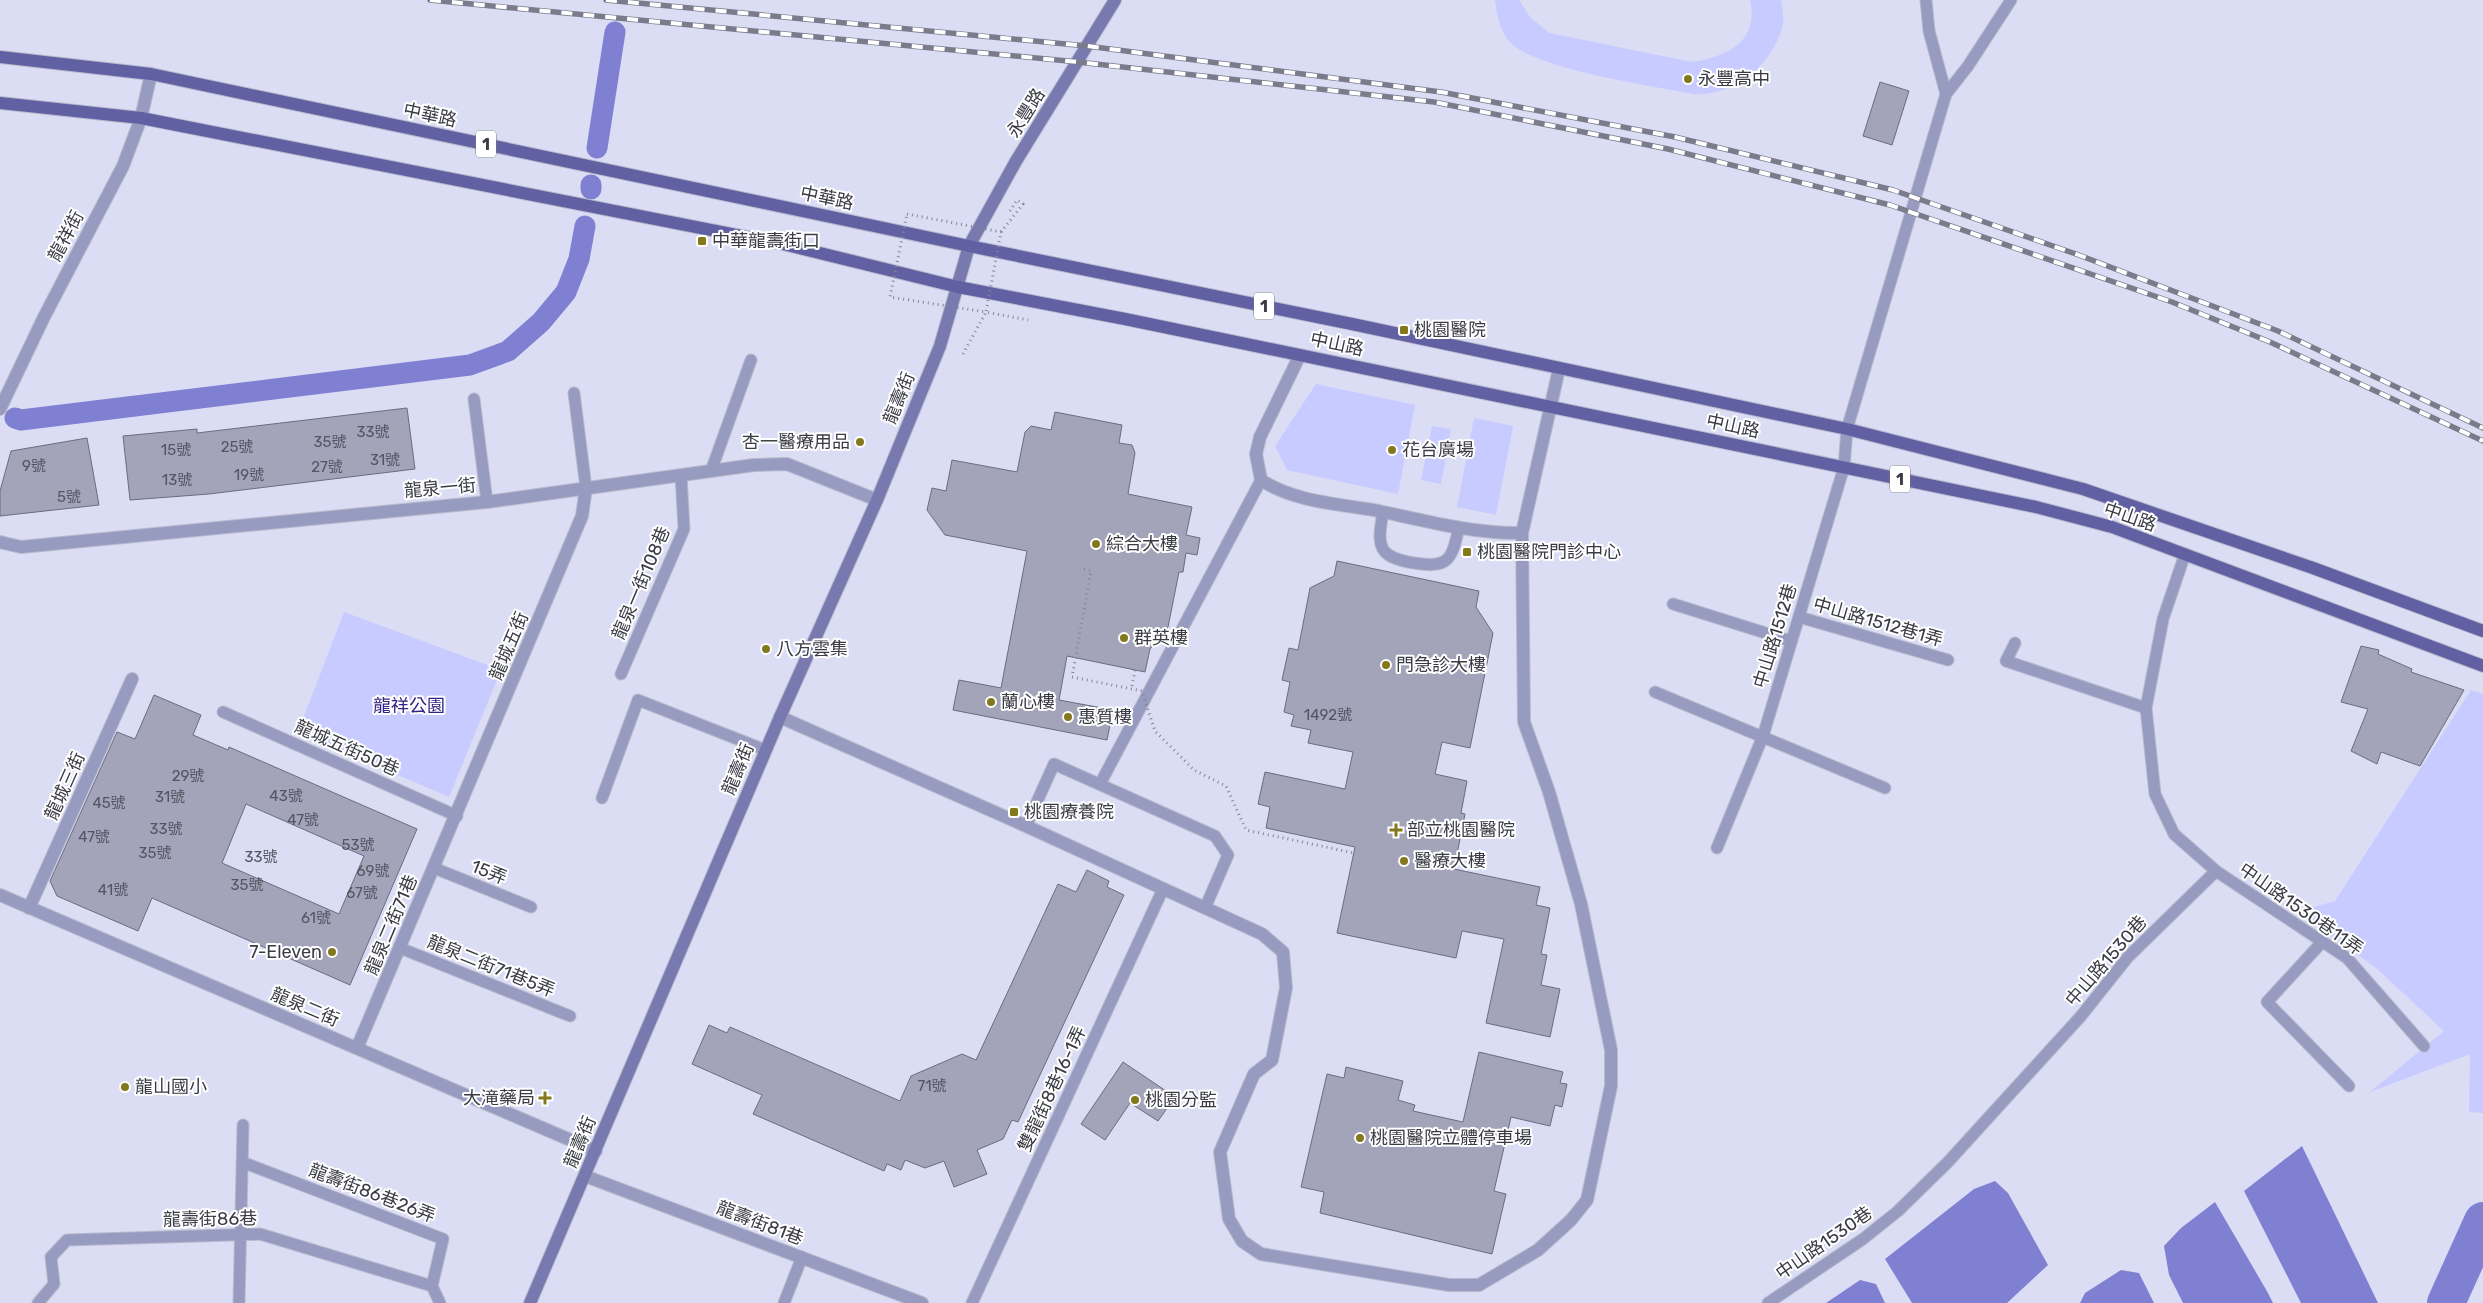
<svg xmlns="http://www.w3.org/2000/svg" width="2483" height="1303" viewBox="0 0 2483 1303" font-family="Rubik,'Noto Sans TC',sans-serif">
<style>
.green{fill:#c7cbff}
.water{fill:#8080d2}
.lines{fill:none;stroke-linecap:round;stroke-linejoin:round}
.canal{stroke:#8080d2;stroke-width:21}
.river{stroke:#8080d2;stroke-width:38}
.building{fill:#a3a4ba;stroke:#6a6c80;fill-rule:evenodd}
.lane-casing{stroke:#b8b9cd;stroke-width:13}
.street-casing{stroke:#b8b9cd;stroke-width:14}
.secondary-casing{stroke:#b8b9cd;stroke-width:14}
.primary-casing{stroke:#b8b9cd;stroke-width:14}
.path{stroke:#858796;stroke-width:3;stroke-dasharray:1 4;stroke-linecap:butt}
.lane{stroke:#989bc0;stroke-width:11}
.street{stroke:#989bc0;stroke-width:12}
.secondary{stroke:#7779af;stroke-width:12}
.primary{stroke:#6060a2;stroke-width:12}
.rail-casing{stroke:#7b7c8b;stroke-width:5.5}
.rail{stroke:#fff;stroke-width:4;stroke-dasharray:11;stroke-linecap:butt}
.path-bridge{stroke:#858796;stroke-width:3;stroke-dasharray:1 4;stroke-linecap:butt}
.poi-dot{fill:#83781c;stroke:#fff;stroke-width:2}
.labels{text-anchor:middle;stroke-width:4;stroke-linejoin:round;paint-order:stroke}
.number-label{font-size:15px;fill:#545562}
.shield{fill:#fff;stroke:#75767c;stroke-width:1}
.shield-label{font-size:16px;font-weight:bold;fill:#3a3b44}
.poi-label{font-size:18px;fill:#3a3b44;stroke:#fff;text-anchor:start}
.street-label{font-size:18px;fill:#3a3b44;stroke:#fff}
.park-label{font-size:18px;fill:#322384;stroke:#fff}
</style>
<rect width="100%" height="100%" fill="#dbddf4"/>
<!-- green -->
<path class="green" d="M1495 0H1519L1530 17 1549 33 1692 62C1726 57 1760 42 1750 0H1781C1782 7 1784 16 1783 23 1775 64 1733 97 1693 94 1653 86 1531 69 1508 40 1500 30 1496 12 1495 0Z
M1316 384 1415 405 1398 494 1287 470 1275 446Z
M1474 418 1513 426 1496 515 1457 507Z
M1432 426 1451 429 1441 484 1421 480Z
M344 612 501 670 449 797 298 732Z
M2471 690 2483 694V1113L2469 1112 2470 1054 2370 1092 2444 1031 2375 967 2297 912 2335 901Z"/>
<!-- water -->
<path class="water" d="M2302 1146 2378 1303H2301L2244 1191Z
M1995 1181 2008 1193 2048 1265 2007 1303H1912L1885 1259 1974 1189Z
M2215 1202 2268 1293 2273 1303H2183L2169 1275 2164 1246 2181 1228Z
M2121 1270 2139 1273 2154 1303H2080L2085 1293Z
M1860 1280 1876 1284 1885 1303H1826Z"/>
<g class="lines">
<!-- canal -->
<path class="canal" d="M597 148 615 32
M591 189V185
M15 418 21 420 470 365 508 351 541 322 566 292 579 259 585 226"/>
<!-- river -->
<path class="river" d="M2446 1303 2483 1221"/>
</g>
<!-- building -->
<path class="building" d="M1880 82 1909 91 1892 145 1863 136Z
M407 408 415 469 209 494 130 500 123 436 197 429V433Z
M1055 412 1122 425 1119 443 1132 445 1135 453 1128 494 1192 507 1186 535 1200 538 1197 555 1186 553 1183 572H1179L1168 627 1150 649 1145 672 1067 656 1059 700 1113 710 1107 740 953 710 959 680 1001 688 1027 551 945 535 927 510 932 488 946 491 952 460 1017 472 1025 432 1031 426 1051 430Z
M87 438 99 505 0 516V491L11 451Z
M1337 561 1479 591 1476 607 1493 633 1470 748 1442 742 1435 774 1467 781 1461 813 1465 814 1454 869 1540 887 1536 905 1550 908 1541 954 1547 955 1541 985 1560 989 1550 1037 1486 1023 1504 939 1462 931 1456 958 1337 933 1355 847 1266 828 1270 807 1258 804 1265 772 1345 789 1353 752 1308 743 1311 730 1291 726 1294 715 1284 712 1290 682 1282 680 1289 648 1298 650 1310 588 1334 576Z
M2361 646 2379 650 2378 654 2412 669 2411 672 2464 690 2420 766 2381 752 2377 764 2351 751 2368 709 2341 702Z
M154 695 201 715 193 735 228 750 229 747 417 829 350 985 152 898 138 931 57 896 50 881 117 732 135 739ZM246 804 364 856 339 914 222 863Z
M1087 870 1109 881 1107 887 1124 895 1018 1122 1012 1120 1003 1139 977 1150 987 1174 954 1187 944 1161 925 1168 905 1160 901 1170 887 1164 884 1171 753 1114 762 1095 692 1064 709 1025 727 1033 730 1027 900 1101 911 1076 962 1054 976 1060 1058 884 1076 892Z
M1479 1052 1563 1072 1560 1083 1567 1084 1562 1107 1555 1105 1550 1126 1511 1117 1494 1191 1506 1194 1492 1254 1320 1213 1324 1192 1301 1187 1327 1074 1344 1078 1346 1067 1403 1081 1398 1100 1415 1105 1413 1111 1463 1122Z
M1123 1062 1175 1097 1158 1121 1130 1103 1105 1140 1081 1124Z"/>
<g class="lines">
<!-- lane casing -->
<g class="lane-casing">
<path id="lane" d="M1926 0 1929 31 1946 94
M574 393 586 488
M474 399 487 502
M711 471 751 360
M1383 512C1377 546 1377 557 1414 563 1449 569 1452 559 1459 527
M2185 554 2163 619 2146 708 2155 794 2174 834 2216 871 2347 958 2424 1046
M1673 604 1791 641
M1799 617 1948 660
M2015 643 2006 661 2146 708
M621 674 684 529 681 475
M1655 692 1885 788
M223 712 457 816
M1100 784 1261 480
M602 798 638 700 765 750
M1026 826 1054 764 1215 836 1228 855 1205 908
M1717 848 1763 736 1844 467 1847 429 1946 94 1968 66 2011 0
M434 868 531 907
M2323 941 2267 1002 2349 1086
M400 948 570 1016
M242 1162 443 1239 432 1286
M38 1303 54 1284 51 1257 67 1240 260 1234 432 1286 440 1303
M239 1303 243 1125
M784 1303 802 1257
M972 1303 1163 889
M1768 1303 1863 1239 1898 1211 1948 1162 2081 1016 2128 957 2216 871"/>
</g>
<!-- street casing -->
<g class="street-casing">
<path id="street" d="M1300 355 1260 437 1256 454 1261 480C1294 502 1340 504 1379 511 1426 521 1474 534 1522 533
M0 409 44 317 123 166 141 118 151 74
M0 542 21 547 487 502 754 465 787 464 877 500
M780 717 1026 826 1262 934 1283 952 1286 988 1272 1060 1254 1074 1220 1152 1229 1219 1242 1241 1261 1254 1449 1285H1479L1538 1250 1571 1220 1587 1200 1611 1086V1050L1581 904 1549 792 1524 722 1522 533 1559 369
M0 895 596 1151
M29 908 132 679
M357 1048 582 516 586 488
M585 1176 922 1303"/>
</g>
<!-- secondary casing -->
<g class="secondary-casing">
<path id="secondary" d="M530 1303 780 717 877 500 940 346 969 246 1016 161 1115 0"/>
</g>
<!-- primary casing -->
<g class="primary-casing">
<path id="primary" d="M0 57 151 74 969 246 1352 324 1847 429 2083 489 2313 568 2483 631
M0 103 141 118 783 244 958 287 1125 319 2036 507 2112 527 2483 666"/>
</g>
<!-- path -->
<path class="path" d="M1001 232 1023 204 1017 200 1010 211
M963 354 986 312 1028 320
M1132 686 1135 670"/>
<!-- lane -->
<use href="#lane" class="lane"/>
<!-- street -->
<use href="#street" class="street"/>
<!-- secondary -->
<use href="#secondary" class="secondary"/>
<!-- primary -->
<use href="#primary" class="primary"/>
<!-- rail casing -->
<g class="rail-casing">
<path id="rail" d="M430 0 1078 62 1434 102 1668 149 1890 205 2172 302 2270 342 2483 441
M606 0 1087 46 1441 92 1675 137 1893 190 2076 254 2278 331 2483 428"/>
</g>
<!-- rail -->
<use href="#rail" class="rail"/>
<!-- path-bridge -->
<path class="path-bridge" d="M907 214 1001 232 986 312 890 297Z
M1084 569 1091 571 1072 677 1142 691 1155 731 1194 770 1226 786 1246 830 1354 853"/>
</g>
<!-- markers -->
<g class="poi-dot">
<circle cx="1688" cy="79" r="5"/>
<rect x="697" y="236" width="10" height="10" rx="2.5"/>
<rect x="1399" y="325" width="10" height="10" rx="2.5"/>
<circle cx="860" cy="442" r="5"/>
<circle cx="1392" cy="450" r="5"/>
<circle cx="1096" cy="544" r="5"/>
<rect x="1462" y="547" width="10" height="10" rx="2.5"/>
<circle cx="1124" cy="638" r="5"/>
<circle cx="766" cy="649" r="5"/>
<circle cx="1386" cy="665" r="5"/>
<circle cx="991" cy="702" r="5"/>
<circle cx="1068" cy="717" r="5"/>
<rect x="1009" y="807" width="10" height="10" rx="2.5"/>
<path d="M1393.5 822.5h5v5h5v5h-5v5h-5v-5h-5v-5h5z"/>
<circle cx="1404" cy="861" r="5"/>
<circle cx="332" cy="952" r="5"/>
<circle cx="125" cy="1087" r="5"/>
<path d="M542.5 1090.5h5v5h5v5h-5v5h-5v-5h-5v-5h5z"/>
<circle cx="1135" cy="1100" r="5"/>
<circle cx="1360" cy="1138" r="5"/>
</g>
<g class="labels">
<!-- number labels -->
<g class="number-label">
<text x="373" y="437">33號</text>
<text x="330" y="447">35號</text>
<text x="237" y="452">25號</text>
<text x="176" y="455">15號</text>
<text x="385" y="465">31號</text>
<text x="34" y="471">9號</text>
<text x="327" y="472">27號</text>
<text x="249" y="480">19號</text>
<text x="177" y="485">13號</text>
<text x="69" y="502">5號</text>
<text x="1328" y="720">1492號</text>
<text x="188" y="781">29號</text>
<text x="286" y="801">43號</text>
<text x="170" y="802">31號</text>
<text x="109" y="808">45號</text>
<text x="303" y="825">47號</text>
<text x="166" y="834">33號</text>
<text x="94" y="842">47號</text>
<text x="358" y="850">53號</text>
<text x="155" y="858">35號</text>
<text x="261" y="862">33號</text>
<text x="373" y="876">69號</text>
<text x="247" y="890">35號</text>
<text x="113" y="895">41號</text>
<text x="362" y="898">67號</text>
<text x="316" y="923">61號</text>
<text x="932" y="1091">71號</text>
</g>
<!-- shield labels -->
<g class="shield">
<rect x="476" y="130.5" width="20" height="27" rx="4"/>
<rect x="1254" y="292.5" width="20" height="27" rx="4"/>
<rect x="1890" y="465.5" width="20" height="27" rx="4"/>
</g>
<g class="shield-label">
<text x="486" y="150">1</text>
<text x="1264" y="312">1</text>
<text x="1900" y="485">1</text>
</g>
<!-- poi labels -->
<g class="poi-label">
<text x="1698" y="85">永豐高中</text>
<text x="712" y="247">中華龍壽街口</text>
<text x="1414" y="336">桃園醫院</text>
<text x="850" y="448" text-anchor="end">杏一醫療用品</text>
<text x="1402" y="456">花台廣場</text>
<text x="1106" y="550">綜合大樓</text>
<text x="1477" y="558">桃園醫院門診中心</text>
<text x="1134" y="644">群英樓</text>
<text x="776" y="655">八方雲集</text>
<text x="1396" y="671">門急診大樓</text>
<text x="1001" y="708">蘭心樓</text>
<text x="1078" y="723">惠質樓</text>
<text x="1024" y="818">桃園療養院</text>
<text x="1407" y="836">部立桃園醫院</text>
<text x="1414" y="867">醫療大樓</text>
<text x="322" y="958" text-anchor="end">7-Eleven</text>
<text x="135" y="1093">龍山國小</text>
<text x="535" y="1104" text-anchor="end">大滝藥局</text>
<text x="1145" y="1106">桃園分監</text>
<text x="1370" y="1144">桃園醫院立體停車場</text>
</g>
<!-- street labels -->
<g class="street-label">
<text transform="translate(1026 113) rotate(-58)" y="6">永豐路</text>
<text transform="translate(430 115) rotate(12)" y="6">中華路</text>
<text transform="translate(827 198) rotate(12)" y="6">中華路</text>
<text transform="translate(66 236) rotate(-62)" y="6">龍祥街</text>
<text transform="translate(1337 344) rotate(12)" y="6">中山路</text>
<text transform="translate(899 398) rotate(-68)" y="6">龍壽街</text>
<text transform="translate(1733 426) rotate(12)" y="6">中山路</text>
<text transform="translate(440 488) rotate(-5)" y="6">龍泉一街</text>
<text transform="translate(2130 517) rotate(19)" y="6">中山路</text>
<text transform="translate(641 583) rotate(-67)" y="6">龍泉一街108巷</text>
<text transform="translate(1878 622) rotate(16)" y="6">中山路1512巷1弄</text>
<text transform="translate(1775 636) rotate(-73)" y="6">中山路1512巷</text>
<text transform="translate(509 646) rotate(-67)" y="6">龍城五街</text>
<text transform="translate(347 748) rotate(24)" y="6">龍城五街50巷</text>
<text transform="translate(738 769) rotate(-67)" y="6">龍壽街</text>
<text transform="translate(65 786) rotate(-66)" y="6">龍城三街</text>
<text transform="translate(489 872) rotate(22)" y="6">15弄</text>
<text transform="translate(2301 909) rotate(35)" y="6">中山路1530巷11弄</text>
<text transform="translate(391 925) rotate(-67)" y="6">龍泉二街71巷</text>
<text transform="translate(2106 961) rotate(-49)" y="6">中山路1530巷</text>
<text transform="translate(491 966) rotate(22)" y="6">龍泉二街71巷5弄</text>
<text transform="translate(305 1007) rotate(23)" y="6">龍泉二街</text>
<text transform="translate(1052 1089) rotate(-65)" y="6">雙龍街8巷16-1弄</text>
<text transform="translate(580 1142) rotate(-67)" y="6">龍壽街</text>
<text transform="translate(372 1193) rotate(21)" y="6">龍壽街86巷26弄</text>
<text transform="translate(210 1219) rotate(-1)" y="6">龍壽街86巷</text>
<text transform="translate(760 1223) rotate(21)" y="6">龍壽街81巷</text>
<text transform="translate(1824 1243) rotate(-35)" y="6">中山路1530巷</text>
</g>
<!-- park labels -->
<g class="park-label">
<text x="409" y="712">龍祥公園</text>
</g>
</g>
</svg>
